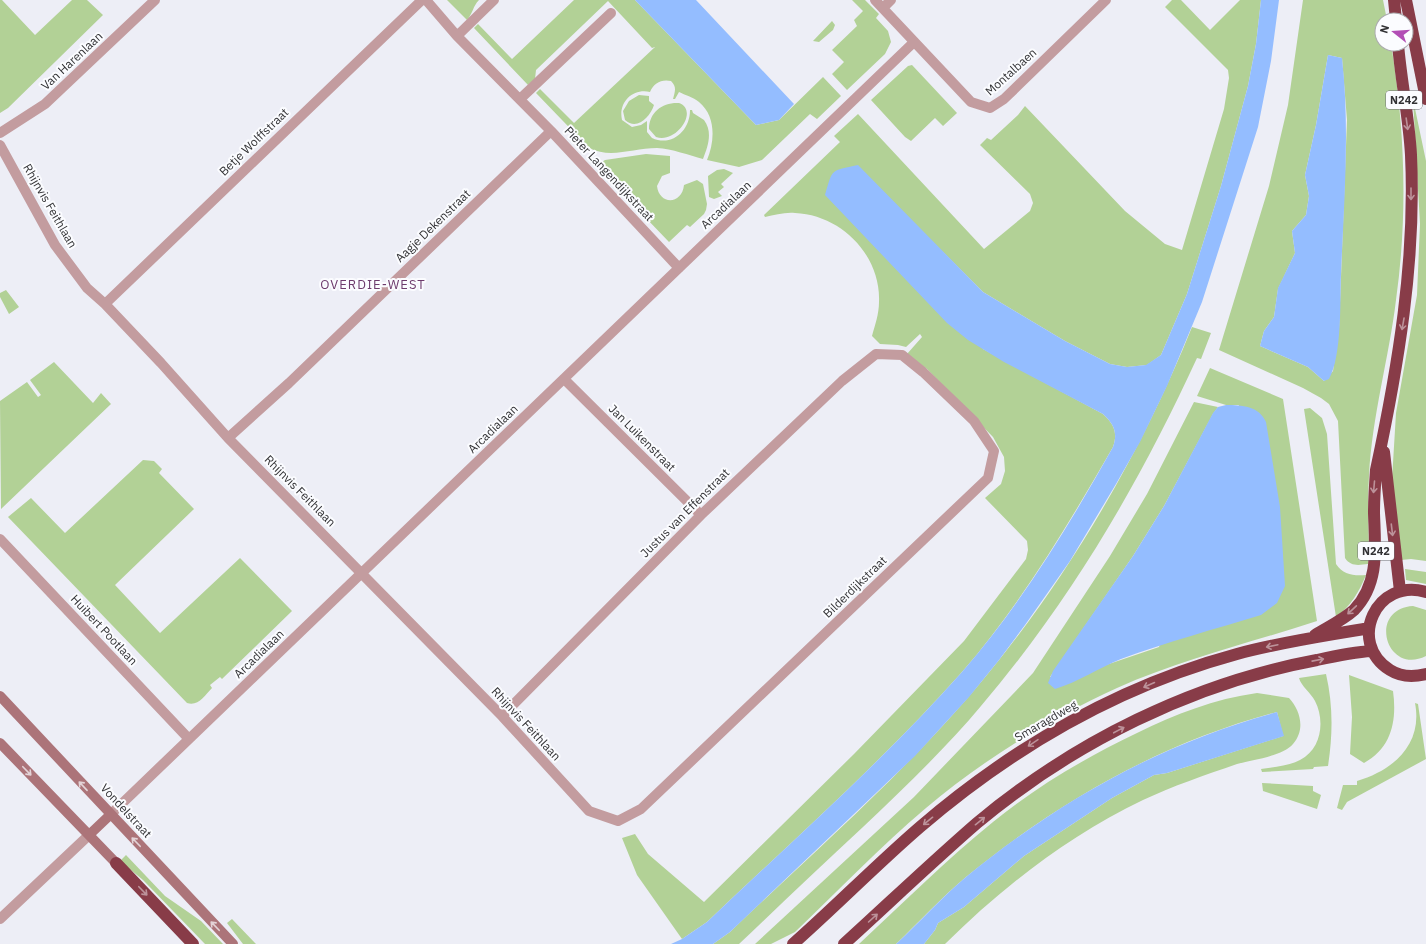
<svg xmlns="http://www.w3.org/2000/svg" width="1426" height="944" viewBox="0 0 1426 944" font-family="'IBM Plex Sans',sans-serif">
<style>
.green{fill:#b2d196;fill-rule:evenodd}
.water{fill:#94bdff}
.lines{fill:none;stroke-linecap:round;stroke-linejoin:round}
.street{stroke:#c39c9f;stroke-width:10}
.secondary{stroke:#ac7479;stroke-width:10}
.highway{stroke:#883c48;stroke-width:12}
.oneway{stroke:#bc929a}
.oneway2{stroke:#e3d3d7}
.labels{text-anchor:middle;stroke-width:4;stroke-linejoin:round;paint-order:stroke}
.shield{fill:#fbfcff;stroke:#6e6f72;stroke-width:1}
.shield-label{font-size:11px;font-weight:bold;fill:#323235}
.street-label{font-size:12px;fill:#323235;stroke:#fbfcff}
.neighbourhood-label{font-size:13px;letter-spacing:1px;fill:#6d3b6d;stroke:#fbfcff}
</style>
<rect width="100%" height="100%" fill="#edeef6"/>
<!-- green -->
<path class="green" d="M0 0H2L35 35 72 0H87L103 15 8 108 0 113Z
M447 0H479C473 6 473 13 467 20Z
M574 0H635L756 125 779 120 823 77 841 96 817 119 810 114 762 160 739 167 707 160C715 141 716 116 699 102 693 97 685 95 679 92L675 99H673C675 91 677 87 671 81 661 79 654 83 650 92 633 88 618 102 622 120L632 127 641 125 647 121V132L652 138C672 147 690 131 690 110H692L693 113 704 120C713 132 708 146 703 159 689 155 672 149 657 148 633 148 611 159 589 148L536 93 540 89 574 123 655 47 652 48 608 1 536 70 535 79 528 85 474 28 478 24 512 59Z
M852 0H865L879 14 876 18 888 31 891 42 885 54 847 90 832 74 844 62 832 50 857 26 854 20 863 11Z
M1172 0H1181L1210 30 1240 0H1261L1256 44 1248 86 1221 186 1187 294 1161 355 1147 365 1127 367 1110 364 1065 341 983 292 942 251 983 349 1103 414C1114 424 1118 433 1113 447 1068 525 1021 604 962 672 883 761 793 840 707 922L682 939 637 875 622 838 635 834 648 854 704 902 854 754 964 641 1026 559 1028 550 1027 541 985 498 1001 484 1005 471 1004 457 993 437 927 369 907 354 922 337 920 334 906 347 898 345 880 344 872 336C875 325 879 314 879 302 881 256 842 215 795 213 785 212 775 215 765 217L764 215 840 142 834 136 858 114 984 249 1030 211 1033 203 1030 194 980 145 987 138 991 140 1018 115 1025 106 1125 211 1165 244 1182 250 1224 109 1229 78 1228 70 1165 7Z
M1303 0H1383L1387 20H1382V44H1391C1405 129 1408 214 1396 300 1389 358 1372 416 1369 476 1367 503 1369 530 1369 557L1368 564C1359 565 1351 567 1345 558L1338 421 1329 404 1321 398 1303 388 1219 350 1269 186 1288 105ZM1328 55 1342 58 1347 120 1339 329 1333 371 1324 381 1308 367 1260 346 1264 331 1274 317 1278 289 1295 253 1292 231 1306 215 1309 196 1305 175 1316 125Z
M832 21 835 25 833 30 819 42 813 41Z
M912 65 957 113 943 126 935 118 911 141 905 137 871 100 908 66Z
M639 95 649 96V101L654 105C650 117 637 131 625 120L623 111 629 101Z
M1413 99 1426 161V561L1411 559 1401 560 1392 478 1393 463 1396 413 1417 295 1420 224Z
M679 103C699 110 677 144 656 137L649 129C649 112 663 102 679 103Z
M646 154 670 156V173L662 176 657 186C659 205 682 205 684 185L697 180 703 184 707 204 706 210 704 214 690 227 687 225 669 242 596 166 605 160Z
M724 169 733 173 721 184 724 187 718 192 722 196 714 199 709 197 708 176 717 170Z
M6 290 19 307 9 314 0 297V293Z
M1192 327 1211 333 1201 359 1197 358C1139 484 1071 600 981 706 945 749 904 788 863 827 821 866 780 905 739 944H713L730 932C822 844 920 760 999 660 1078 561 1145 444 1192 327Z
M54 362 93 403 101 393 111 404 1 509 0 401 27 382 38 397 41 395 30 380Z
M1210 368 1283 399 1317 621C1250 643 1182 659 1117 688 1049 719 983 760 926 808 880 847 838 891 795 932L771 944H755L914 797 1033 673 1110 556 1147 494 1194 402 1218 407 1213 414 1164 506 1133 556 1050 677 1100 667 1159 647 1239 405H1226L1197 396Z
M1310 408 1322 418 1327 434 1336 564C1343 575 1354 576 1366 575 1359 592 1351 606 1336 617L1304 409Z
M143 460 154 461 162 469 159 473 194 509 115 585 160 633 240 558 292 611 222 679 220 677 210 685 212 688C205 695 198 707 187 703L8 517 31 498 65 533Z
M1405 569 1426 572V584L1406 580Z
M1413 606 1426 610V656C1386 676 1367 609 1413 606Z
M1326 674C1333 704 1333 734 1328 766L1314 767 1313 769 1262 772 1261 769C1274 767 1289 766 1300 760 1322 749 1325 720 1315 701 1311 693 1301 686 1299 678Z
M1349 675 1393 691C1397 720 1392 748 1364 763L1350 754 1352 717Z
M1257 693 1289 698C1300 710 1306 729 1293 744 1283 756 1252 760 1237 764 1205 775 1173 786 1143 800 1068 836 1004 886 945 944H924L935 930 938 923 964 907 1024 856 1112 798 1154 775 1167 773 1283 736 1277 712C1161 743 1059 801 966 877 942 897 919 922 896 944H859C903 903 946 860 993 822 1037 786 1087 757 1137 733 1176 714 1214 699 1257 693Z
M1415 703 1418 704 1426 759 1347 802 1342 810 1337 808 1343 785H1357V781C1394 770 1423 744 1415 703Z
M1262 783 1313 786V791L1321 795 1317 809 1263 791Z
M126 855 165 896 201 921 223 944H205L143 880 120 861Z
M232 919 255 943 256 944H243L227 923Z"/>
<!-- water -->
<path class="water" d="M635 0H696L794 104 779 120 756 125Z
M1261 0H1279L1271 61 1258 127 1202 302 1167 386 1140 442 1116 484 1070 561 1025 625 999 660 969 697 915 756 730 932 713 944H671L682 939 707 922C793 840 883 761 962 672 1021 604 1069 526 1113 447 1118 433 1114 424 1103 414L1004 362 968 340 947 323 825 195C833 168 830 171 858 165L983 292 1065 341 1110 364 1127 367 1146 365 1161 355 1187 294 1221 186 1248 86 1256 44Z
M1328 55 1342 58C1350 129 1344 202 1341 274 1340 302 1342 356 1329 379L1324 381 1308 367 1260 346 1264 331 1274 317 1278 288 1295 253 1292 231 1306 215 1309 196 1305 175 1316 125Z
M1226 405C1242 405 1259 406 1266 422L1280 507 1285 586 1277 603 1261 615C1215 629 1167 642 1121 659 1099 668 1078 682 1055 689L1048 683 1053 671 1133 556 1164 506 1213 413 1218 407Z
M1277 712 1284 736 1167 773 1154 775 1112 798 1024 856 964 907 938 923 935 930 924 944H896C920 922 942 897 966 877 1060 800 1160 744 1277 712Z"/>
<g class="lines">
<!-- street -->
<path class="street" d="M426 0 457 36 551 131 679 268
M875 0 971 102 990 108 1004 99 1106 0
M883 8 891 0
M457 36 494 0
M520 99 611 13
M0 133 45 104 155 0
M0 145 55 245 87 288 105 304 161 363 228 438 502 716 589 811 618 821 641 809 988 478 994 451 974 421 923 372 902 355 876 354 842 381 701 515 502 716
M105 304 422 0
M564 379 701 515
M228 438 289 383 551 131
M0 539 189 739
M110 815 914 42
M0 919 89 835"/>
<!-- secondary -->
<path class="secondary" d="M0 696 233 944
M0 743 116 863
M89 835 110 815"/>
<!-- highway -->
<path class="highway" d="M1394 0 1396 20
M1406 0 1426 99
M1384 452 1400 591
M1426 592C1377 577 1346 642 1390 670 1401 677 1414 677 1426 674
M1315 635C1328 627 1343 620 1354 610 1380 583 1375 547 1374 513 1374 499 1375 484 1376 470 1398 367 1416 261 1411 155 1409 118 1401 81 1398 44
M116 863 193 944
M793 944C836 906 876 865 920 827 1012 748 1119 686 1237 654 1280 642 1325 636 1369 628
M844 944C888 904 932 862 977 823 1074 742 1193 683 1317 660 1335 656 1354 652 1372 651"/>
</g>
<!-- one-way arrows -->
<defs><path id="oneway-shaft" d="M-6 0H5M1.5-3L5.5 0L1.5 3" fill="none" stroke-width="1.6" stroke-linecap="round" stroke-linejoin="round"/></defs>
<g class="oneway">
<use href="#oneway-shaft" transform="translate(1407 124) rotate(82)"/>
<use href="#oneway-shaft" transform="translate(1411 194) rotate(90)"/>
<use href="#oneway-shaft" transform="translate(1403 324) rotate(100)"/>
<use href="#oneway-shaft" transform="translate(1374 487) rotate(95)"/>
<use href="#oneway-shaft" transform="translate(1392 530) rotate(83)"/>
<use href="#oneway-shaft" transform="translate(1352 610) rotate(137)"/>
<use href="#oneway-shaft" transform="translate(1272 646) rotate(168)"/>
<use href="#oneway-shaft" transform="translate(1318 660) rotate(-11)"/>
<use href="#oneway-shaft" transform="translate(1149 685) rotate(156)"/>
<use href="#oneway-shaft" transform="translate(1119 730) rotate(-28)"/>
<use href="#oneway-shaft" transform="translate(1033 743) rotate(146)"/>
<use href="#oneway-shaft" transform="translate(928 821) rotate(141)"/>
<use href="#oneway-shaft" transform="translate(980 821) rotate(-39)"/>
<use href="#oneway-shaft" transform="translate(143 891) rotate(46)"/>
<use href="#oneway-shaft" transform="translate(873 918) rotate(-42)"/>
</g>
<g class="oneway2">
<use href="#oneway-shaft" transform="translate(27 771) rotate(46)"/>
<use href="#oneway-shaft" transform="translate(83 786) rotate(-133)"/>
<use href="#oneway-shaft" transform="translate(136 842) rotate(-134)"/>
<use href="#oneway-shaft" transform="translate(215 926) rotate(-134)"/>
</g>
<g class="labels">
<!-- shield labels -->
<g class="shield">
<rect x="1386" y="91" width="36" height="18" rx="3"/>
<rect x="1358" y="542" width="36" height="18" rx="3"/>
</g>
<g class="shield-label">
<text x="1404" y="104">N242</text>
<text x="1376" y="555">N242</text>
</g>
<!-- street labels -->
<g class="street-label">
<text transform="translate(72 61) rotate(-43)" y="4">Van Harenlaan</text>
<text transform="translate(1011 72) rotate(-42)" y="4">Montalbaen</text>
<text transform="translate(254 142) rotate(-44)" y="4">Betje Wolffstraat</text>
<text transform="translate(609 174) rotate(47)" y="4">Pieter Langendijkstraat</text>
<text transform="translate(726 205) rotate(-43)" y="4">Arcadialaan</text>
<text transform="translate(50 206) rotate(60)" y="4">Rhijnvis Feithlaan</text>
<text transform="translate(433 226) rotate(-44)" y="4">Aagje Dekenstraat</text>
<text transform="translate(493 429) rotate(-44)" y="4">Arcadialaan</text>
<text transform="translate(642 438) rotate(45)" y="4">Jan Luikenstraat</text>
<text transform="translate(300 491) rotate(45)" y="4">Rhijnvis Feithlaan</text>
<text transform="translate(685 513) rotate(-45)" y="4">Justus van Effenstraat</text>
<text transform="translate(855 587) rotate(-44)" y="4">Bilderdijkstraat</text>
<text transform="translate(104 630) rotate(47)" y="4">Huibert Pootlaan</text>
<text transform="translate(259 654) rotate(-44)" y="4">Arcadialaan</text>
<text transform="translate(1046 721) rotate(-30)" y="4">Smaragdweg</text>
<text transform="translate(526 724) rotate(47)" y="4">Rhijnvis Feithlaan</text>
<text transform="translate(126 811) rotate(47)" y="4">Vondelstraat</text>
</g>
<!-- neighbourhood labels -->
<g class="neighbourhood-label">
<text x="373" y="289">OVERDIE-WEST</text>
</g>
</g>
<!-- north arrow -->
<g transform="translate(1394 32) rotate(287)"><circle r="19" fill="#fbfcff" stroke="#ababae"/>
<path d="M0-3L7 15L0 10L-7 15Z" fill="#b24eb5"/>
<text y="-6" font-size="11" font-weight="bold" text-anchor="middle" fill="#323235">N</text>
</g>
</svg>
